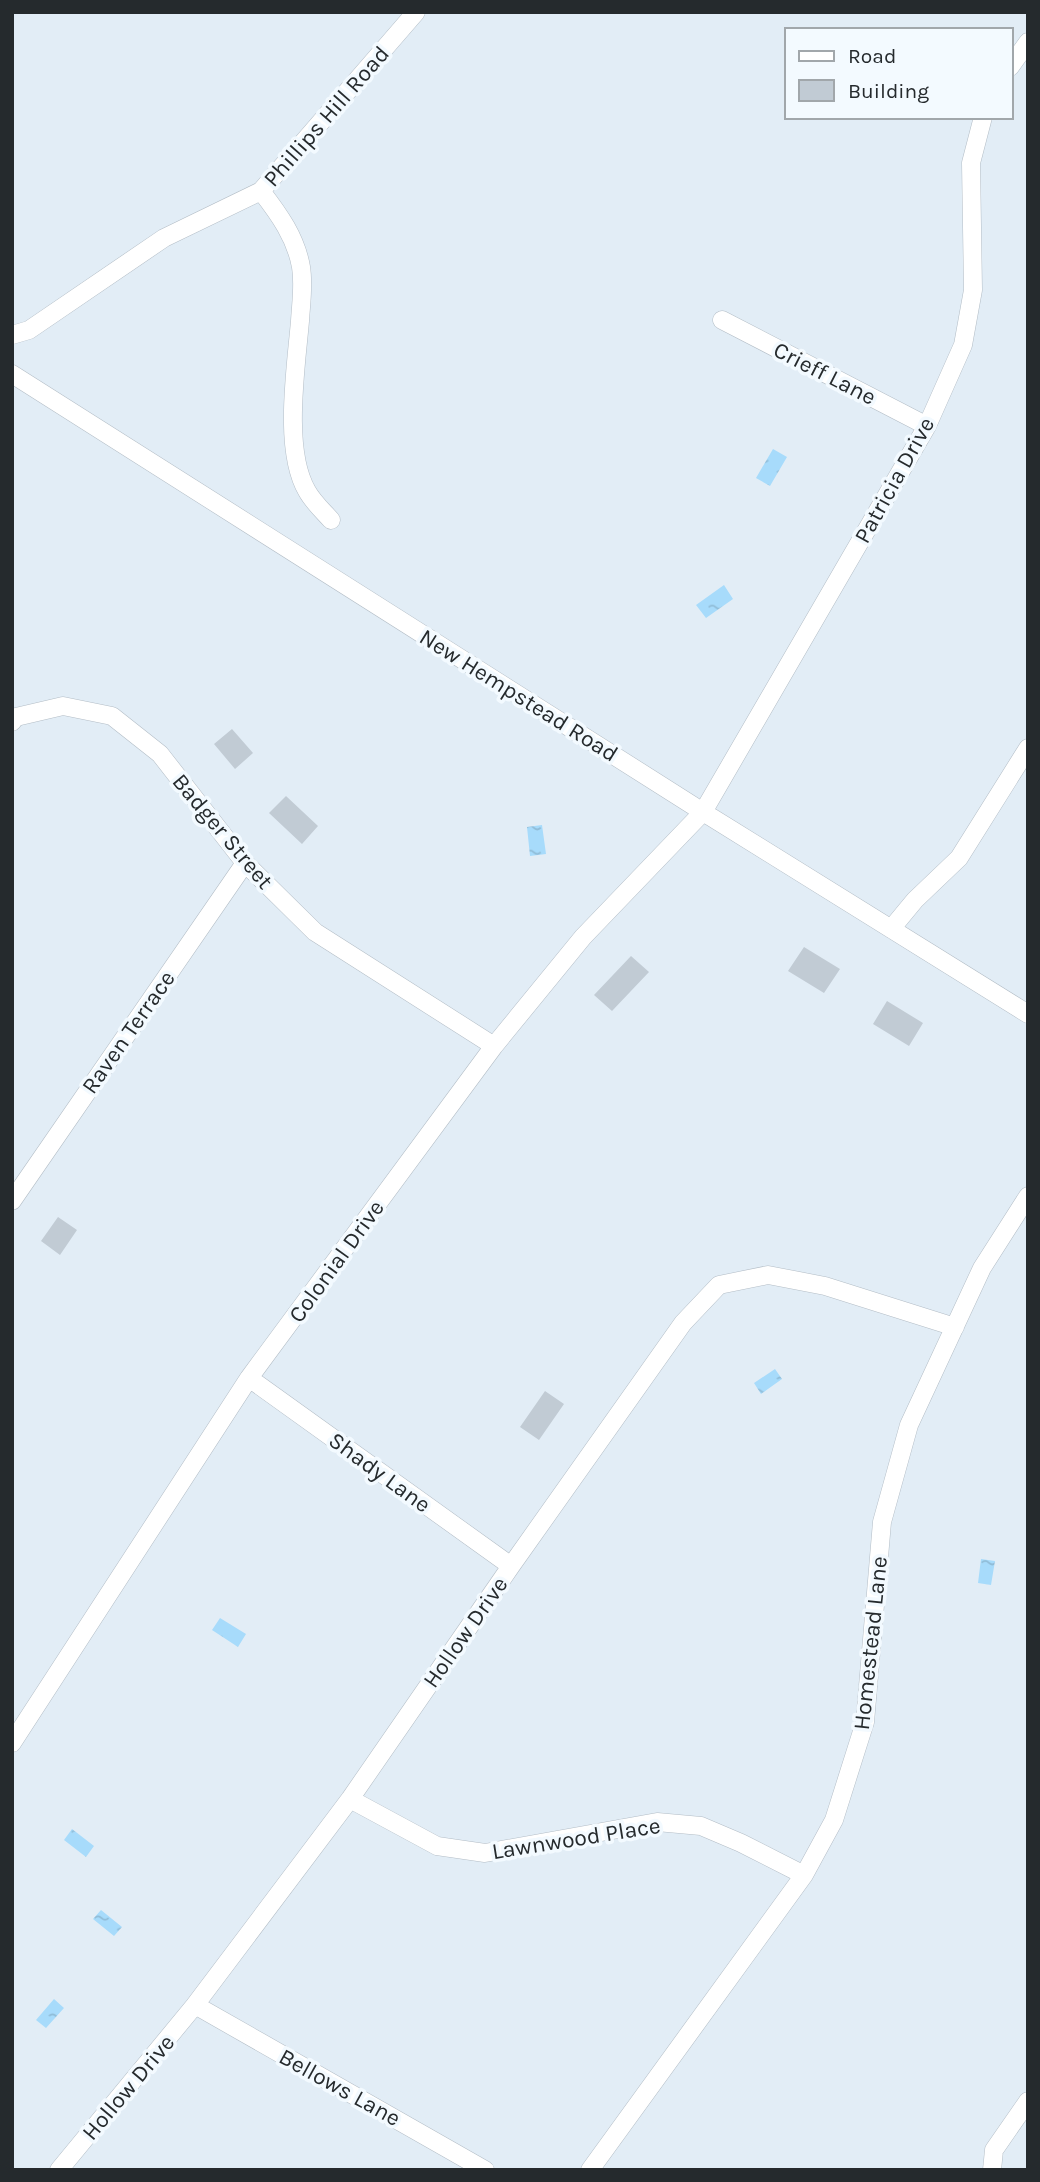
<svg xmlns="http://www.w3.org/2000/svg" width="1040" height="2182" viewBox="0 0 1040 2182" font-family="Karla,sans-serif">
<style>
.water{fill:url(#water-ripples)}
.building{fill:#c1cbd4}
.lines{fill:none;stroke-linecap:round;stroke-linejoin:round}
.minor-casing{stroke:#b3bdc6;stroke-width:19}
.minor{stroke:#fff;stroke-width:18}
.labels{text-anchor:middle;stroke-width:7;stroke-linejoin:round;paint-order:stroke}
.street-label{font-size:23px;fill:#252a2d;stroke:#f3faff}
</style>
<defs>
<pattern id="water-ripples" width="26" height="14" patternUnits="userSpaceOnUse" patternTransform="scale(1.75)"><rect width="26" height="14" fill="#a7dbfb"/><path d="M2 4q2-2 4 0t4 0M15 11q2-2 4 0t4 0" fill="none" stroke="#90bcd7"/></pattern>
</defs>
<rect width="100%" height="100%" fill="#e2edf6"/>
<!-- water -->
<path class="water" d="M773 449 787 457 770 486 756 478Z
M724 585 733 599 706 618 696 605Z
M542 825 546 854 530 856 527 827Z
M775 1369 782 1379 761 1394 754 1383Z
M981 1559 995 1561 991 1585 978 1583Z
M220 1618 246 1634 238 1647 212 1630Z
M72 1829 94 1846 86 1857 64 1840Z
M101 1910 122 1927 114 1936 93 1919Z
M54 1999 64 2008 46 2028 36 2020Z"/>
<!-- building -->
<path class="building" d="M232 729 253 753 235 769 214 744Z
M286 796 318 826 302 844 269 813Z
M804 947 840 969 824 993 788 971Z
M631 956 649 972 612 1011 594 995Z
M887 1001 923 1023 909 1046 873 1024Z
M58 1217 77 1230 60 1255 41 1241Z
M545 1391 564 1404 539 1440 520 1427Z"/>
<g class="lines">
<!-- minor casing -->
<g class="minor-casing">
<path id="minor" d="M1010 67 1028 42
M261 191C279 214 296 238 301 267 304 285 301 303 300 321 296 368 283 450 307 491 313 502 323 511 331 520
M722 320 927 426
M12 335 29 330 164 238 261 191 416 12
M12 374 703 812 1028 1014
M12 722 16 717 63 706 112 716 160 754 245 863 315 932 494 1046
M891 929 915 900 959 858 1028 748
M12 1201 245 863
M249 1378 511 1566
M12 1743 249 1378 494 1046 583 937 703 812 927 426 963 345 973 290 971 163 983 117
M350 1799 437 1846 485 1853 657 1822 701 1826 741 1843 804 1875
M195 2005 485 2170
M59 2170 195 2005 350 1799 511 1566 683 1323 719 1285 768 1275 825 1286 955 1327
M590 2170 804 1875 834 1820 865 1722 882 1522 909 1425 982 1268 1028 1196
M992 2170 994 2150 1028 2101"/>
</g>
<!-- minor -->
<use href="#minor" class="minor"/>
</g>
<g class="labels">
<!-- street labels -->
<g class="street-label">
<text transform="translate(326 116) rotate(-49)" y="8">Phillips Hill Road</text>
<text transform="translate(825 373) rotate(27)" y="8">Crieff Lane</text>
<text transform="translate(894 480) rotate(-61)" y="8">Patricia Drive</text>
<text transform="translate(519 695) rotate(32)" y="8">New Hempstead Road</text>
<text transform="translate(223 831) rotate(50)" y="8">Badger Street</text>
<text transform="translate(128 1032) rotate(-55)" y="8">Raven Terrace</text>
<text transform="translate(336 1261) rotate(-54)" y="8">Colonial Drive</text>
<text transform="translate(380 1472) rotate(36)" y="8">Shady Lane</text>
<text transform="translate(465 1632) rotate(-55)" y="8">Hollow Drive</text>
<text transform="translate(870 1643) rotate(-84)" y="8">Homestead Lane</text>
<text transform="translate(576 1838) rotate(-9)" y="8">Lawnwood Place</text>
<text transform="translate(128 2087) rotate(-50)" y="8">Hollow Drive</text>
<text transform="translate(340 2087) rotate(29)" y="8">Bellows Lane</text>
</g>
</g>
<!-- border -->
<rect width="1040" height="2182" fill="none" stroke="#252a2d" stroke-width="28"/>
<!-- legend -->
<rect x="785" y="28" width="228" height="91" fill="#f3faff" stroke="#a1a7ab" stroke-width="2"/>
<rect x="799" y="51" width="35" height="10" fill="#ffffff" stroke="#a1a7ab" stroke-width="2"/>
<text x="848" y="63" font-size="21" fill="#252a2d">Road</text>
<rect x="799" y="80" width="35" height="21" fill="#c1cbd4" stroke="#a1a7ab" stroke-width="2"/>
<text x="848" y="98" font-size="21" fill="#252a2d">Building</text>
</svg>
